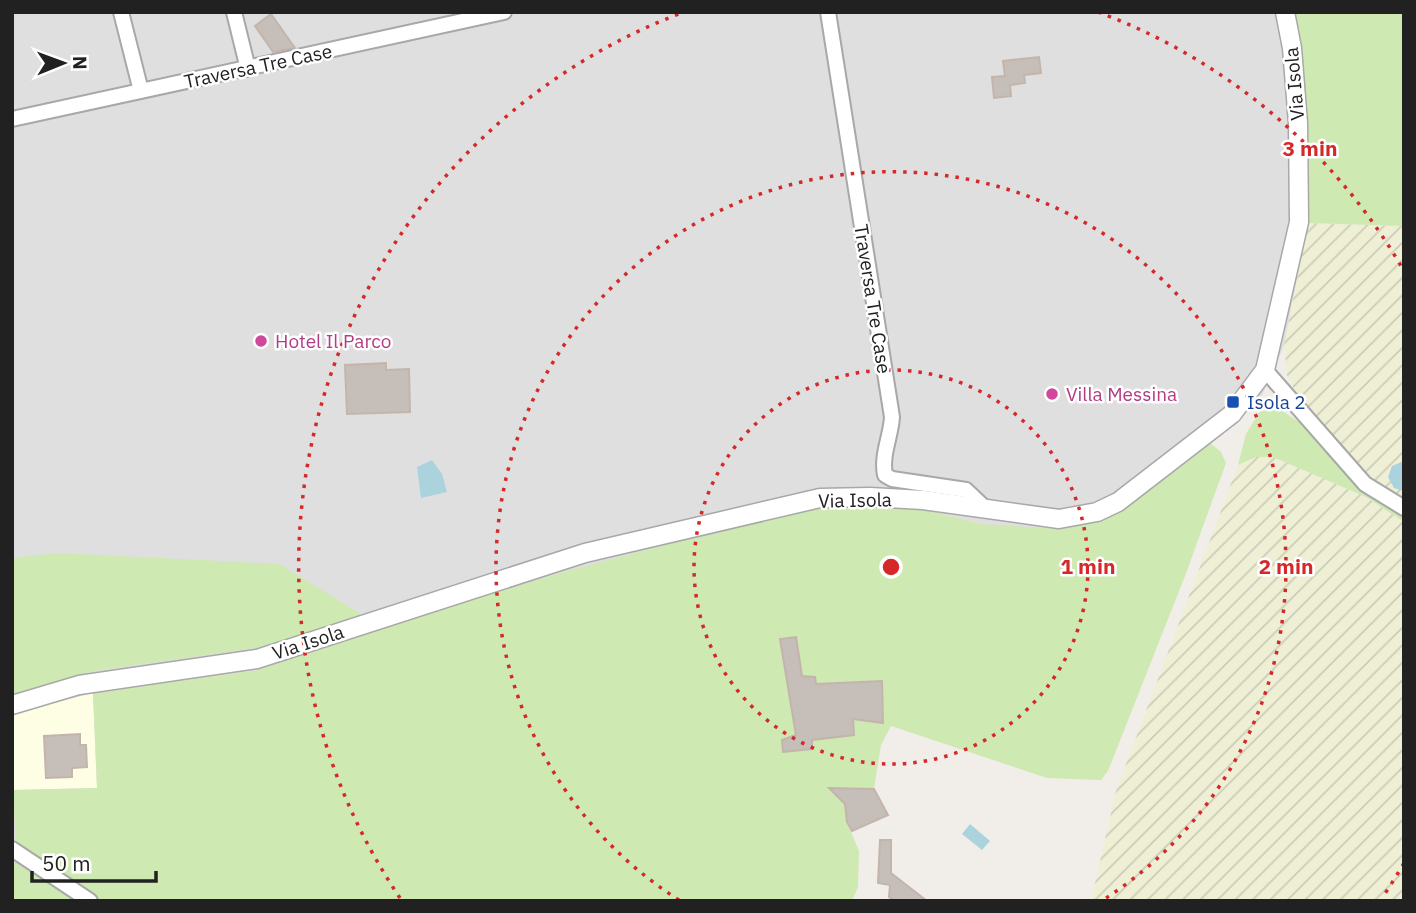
<svg xmlns="http://www.w3.org/2000/svg" width="1416" height="913" viewBox="0 0 1416 913" font-family="'IBM Plex Sans',sans-serif">
<style>
.residential{fill:#dfdfdf}
.education{fill:#fefee5}
.farmland{fill:url(#farmland-furrows)}
.grass{fill:#cee9b1}
.water{fill:#abd3dd}
.building{fill:#c6beb8;stroke:#c3b5ab;stroke-width:2}
.lines{fill:none;stroke-linecap:round;stroke-linejoin:round}
.minor-casing{stroke:#a8a8a8;stroke-width:18}
.tertiary-casing{stroke:#a8a8a8;stroke-width:21}
.minor{stroke:#fff;stroke-width:14}
.tertiary{stroke:#fff;stroke-width:18}
.ring{fill:none;stroke:#d62828;stroke-width:3.5;stroke-dasharray:3.5 7}
.hotel-dot{fill:#d1479c;stroke:#fff;stroke-width:2.5}
.transit-dot{fill:#1a4fb4;stroke:#fff;stroke-width:2.5}
.labels{text-anchor:middle;stroke-width:5;stroke-linejoin:round;paint-order:stroke}
.street-label{font-size:19px;fill:#212121;stroke:#fff}
.hotel-label{font-size:19px;fill:#b23c85;stroke:#fff;text-anchor:start}
.transit-label{font-size:19px;fill:#164399;stroke:#fff;text-anchor:start}
.centre{fill:#d62828;stroke:#fff;stroke-width:3.5}
.ring-label{font-size:21px;text-anchor:middle;font-weight:bold;fill:#d62828;stroke:#fff;stroke-width:5;stroke-linejoin:round;paint-order:stroke}
</style>
<defs>
<pattern id="farmland-furrows" width="10" height="10" patternUnits="userSpaceOnUse" patternTransform="scale(1.75)"><rect width="10" height="10" fill="#eeefd5"/><path d="M-1 1l2-2M0 10L10 0M9 11l2-2" fill="none" stroke="#cccdb7"/></pattern>
</defs>
<rect width="100%" height="100%" fill="#f1eee9"/>
<!-- residential -->
<path class="residential" d="M12 12H1293L1303 76 1308 223 1284 346 1259 402 1146 491 1103 518 1061 529 1016 528 981 524 918 508 563 572 378 628 257 670 94 693 97 788 16 848 12 845Z"/>
<!-- education -->
<path class="education" d="M93 693 97 788 13 790 12 714Z"/>
<!-- farmland -->
<path class="farmland" d="M1308 223 1404 226V500L1368 477 1294 389 1287 375 1284 346Z
M1256 457H1273L1366 497 1404 522V901H1091L1116 791 1238 465Z"/>
<!-- grass -->
<path class="grass" d="M1293 12H1404V226L1308 223 1303 76Z
M1281 410 1302 424 1353 479 1404 514V522L1366 497 1273 457H1256L1238 465 1246 434 1260 411Z
M1210 443 1221 452 1226 463 1185 576 1108 771 1101 780 1047 778 891 726 881 745 874 789H829L845 804 847 822 859 851 858 887 852 901H100L16 848 13 790 97 788 93 693 257 670 378 628 563 572 820 504 918 508 981 524 1061 529 1103 518 1146 491Z
M57 553 280 564 362 615 275 645 93 671 12 695V558Z
M12 855 80 901H12Z"/>
<!-- water -->
<path class="water" d="M432 460 442 474 447 492 421 498 417 467Z
M1404 461V491L1394 488 1388 477 1392 466Z
M970 824 990 841 982 850 962 834Z"/>
<!-- building -->
<path class="building" d="M271 14 295 48 273 52 255 26Z
M1039 57 1041 73 1024 75 1025 83 1010 85 1011 96 994 98 992 77 1005 76 1003 61Z
M386 363V370L409 369 410 412 347 414 345 365Z
M796 637 802 676 815 677 816 684 882 681 883 723 853 719 854 735 812 740V749L783 752 782 740 796 735 780 639Z
M80 734V745H86L87 767 72 768V777L46 778 44 736Z
M829 788 874 789 888 815 852 831 847 822 845 804Z
M880 840H891V873L927 901H895L889 897 890 885 878 883Z"/>
<g class="lines">
<!-- minor casing -->
<g class="minor-casing">
<path id="minor" d="M121 12 141 91
M234 12 248 69
M828 12 892 417C891 436 881 455 885 475L892 479 966 490 986 509
M12 119 504 12
M1265 370 1365 484 1404 508
M12 849 90 901"/>
</g>
<!-- tertiary casing -->
<g class="tertiary-casing">
<path id="tertiary" d="M12 705 79 685 257 659 585 553 820 498 870 497 923 500 1059 519 1097 512 1118 502 1232 414 1265 370 1299 222 1298 123 1292 48 1285 12"/>
</g>
<!-- minor -->
<use href="#minor" class="minor"/>
<!-- tertiary -->
<use href="#tertiary" class="tertiary"/>
</g>
<!-- distance rings -->
<g class="ring">
<circle cx="891" cy="567" r="197"/>
<path d="M679 900A395 395 0 1 1 1103 900"/>
<path d="M1404 863A592 592 0 0 1 1382 898M400 898A592 592 0 0 1 684 12M1098 12A592 592 0 0 1 1404 271"/>
</g>
<!-- markers -->
<g class="hotel-dot">
<circle cx="261" cy="341" r="7"/>
<circle cx="1052" cy="394" r="7"/>
</g>
<rect class="transit-dot" x="1226" y="395" width="14" height="14" rx="3.5"/>
<g class="labels">
<!-- street labels -->
<g class="street-label">
<text transform="translate(258 66) rotate(-12)" y="7">Traversa Tre Case</text>
<text transform="translate(1294 84) rotate(-95)" y="7">Via Isola</text>
<text transform="translate(873 299) rotate(81)" y="7">Traversa Tre Case</text>
<text transform="translate(855 500) rotate(-1)" y="7">Via Isola</text>
<text transform="translate(308 642) rotate(-18)" y="7">Via Isola</text>
</g>
<!-- hotel labels -->
<g class="hotel-label">
<text x="275" y="348">Hotel Il Parco</text>
<text x="1066" y="401">Villa Messina</text>
</g>
<!-- transit labels -->
<g class="transit-label">
<text x="1247" y="409">Isola 2</text>
</g>
</g>
<circle cx="891" cy="567" r="10" class="centre"/>
<g class="ring-label">
<text x="1310" y="156">3 min</text>
<text x="1088" y="574">1 min</text>
<text x="1286" y="574">2 min</text>
</g>
<!-- border -->
<rect width="1416" height="913" fill="none" stroke="#212121" stroke-width="28"/>
<!-- north arrow -->
<g transform="translate(63 63) rotate(89)" stroke="#ffffff" stroke-width="5" paint-order="stroke">
<path d="M0-5L12 26L0 18L-12 26Z" fill="#212121"/>
<text y="-10" font-size="19" font-weight="bold" text-anchor="middle" fill="#212121">N</text>
</g>
<!-- scale -->
<path d="M32 871v10h124v-10" fill="none" stroke="#212121" stroke-width="3.5"/>
<text x="42" y="871" font-size="21" fill="#212121" stroke="#ffffff" stroke-width="5" paint-order="stroke">50 m</text>
</svg>
